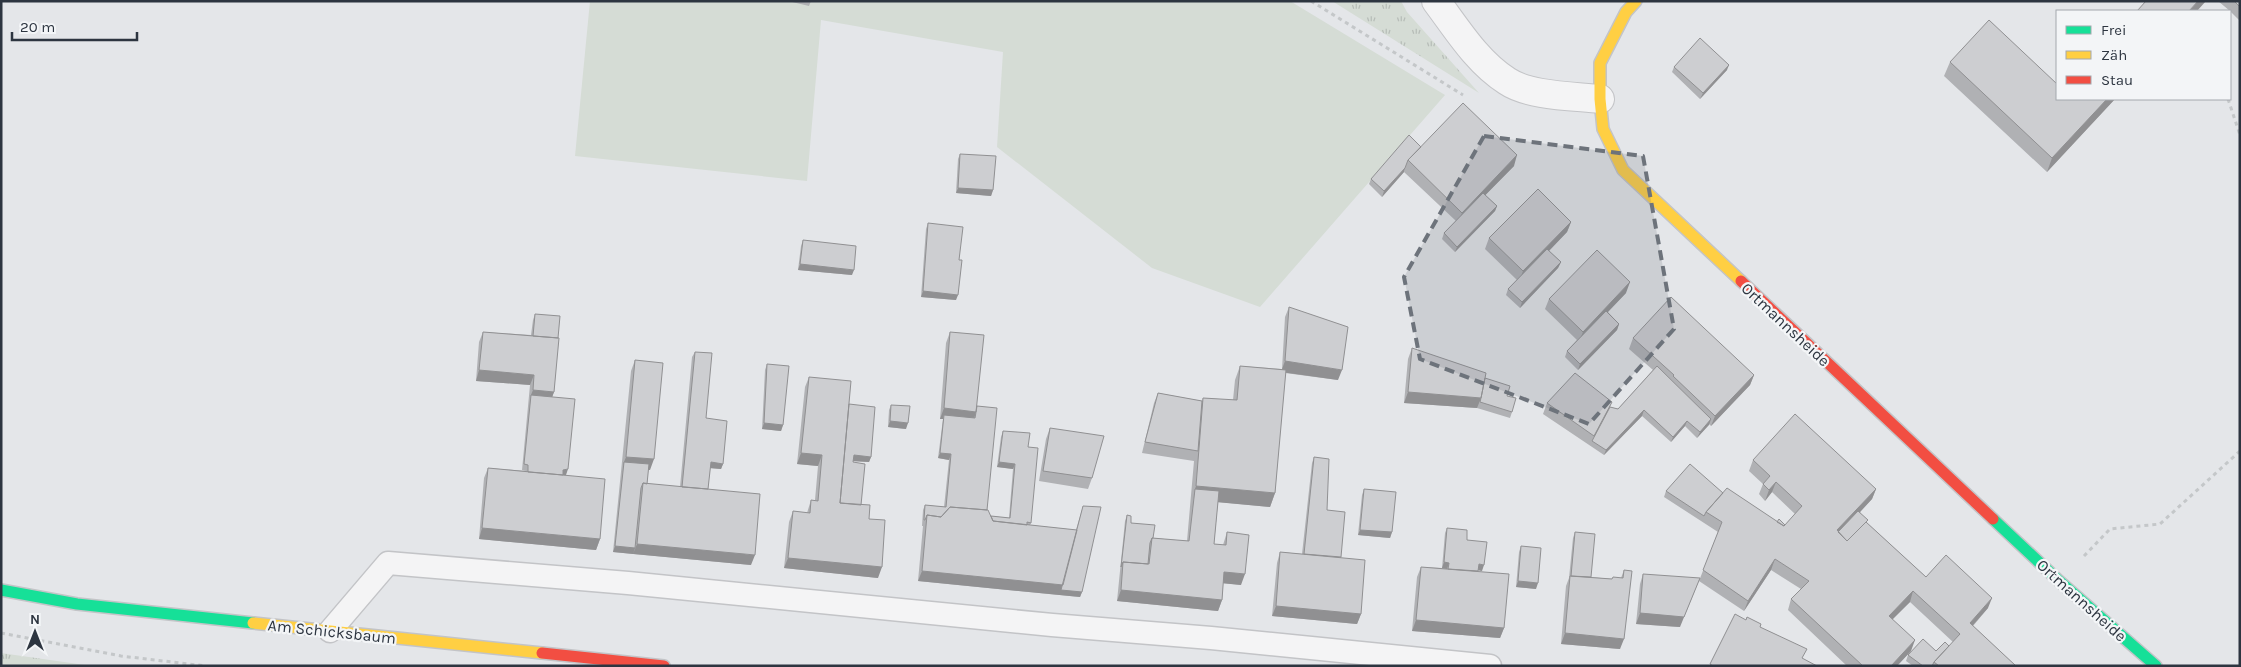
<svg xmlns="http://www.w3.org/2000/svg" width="2241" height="667" viewBox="0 0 2241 667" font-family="Karla,sans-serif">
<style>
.grass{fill:url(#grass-tufts)}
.garden{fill:#d5dcd5}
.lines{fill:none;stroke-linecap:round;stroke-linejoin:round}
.lane-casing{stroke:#c3c4c7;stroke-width:25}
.street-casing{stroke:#c3c4c7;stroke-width:30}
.fast-casing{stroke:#c3c4c7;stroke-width:14}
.slow-casing{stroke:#c3c4c7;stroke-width:14}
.jam-casing{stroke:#c3c4c7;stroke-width:14}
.path{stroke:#c4c7c9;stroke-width:3;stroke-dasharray:4 4;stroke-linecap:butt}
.lane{stroke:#f4f4f5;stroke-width:22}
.street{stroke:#f4f4f5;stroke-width:28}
.fast{stroke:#16e098;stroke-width:11}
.slow{stroke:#ffcf43;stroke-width:11}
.jam{stroke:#f24e42;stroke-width:11}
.wall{fill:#b0b1b4}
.shaded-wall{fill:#909092}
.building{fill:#cdced1;stroke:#909092}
.marked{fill:#6d737b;fill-opacity:0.2;stroke:#6d737b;stroke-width:4;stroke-dasharray:10 6;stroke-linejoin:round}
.labels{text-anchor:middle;stroke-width:4.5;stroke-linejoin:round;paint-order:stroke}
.street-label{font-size:16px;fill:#2d3540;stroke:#f3f5f7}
</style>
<defs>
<pattern id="grass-tufts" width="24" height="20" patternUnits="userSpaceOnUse" patternTransform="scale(1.25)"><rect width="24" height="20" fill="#d5dcd5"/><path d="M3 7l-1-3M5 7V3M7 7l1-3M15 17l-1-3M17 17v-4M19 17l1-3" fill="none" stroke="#b7bdb8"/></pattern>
</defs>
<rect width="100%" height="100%" fill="#e4e6e9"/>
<!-- grass -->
<path class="grass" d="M1332 1H1401L1407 12 1479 93Z
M1 653 92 666H1Z"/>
<!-- garden -->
<path class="garden" d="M590 1H1290L1445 95 1260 307 1152 268 997 147 1003 52 821 20 807 181 575 156Z"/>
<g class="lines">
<!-- lane casing -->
<g class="lane-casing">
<path id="lane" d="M330 631 388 563 628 583 1052 625 1211 638 1490 666"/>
</g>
<!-- street casing -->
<g class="street-casing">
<path id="street" d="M1436 1C1457 29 1477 62 1507 81 1529 96 1573 96 1600 99"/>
</g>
<!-- fast casing -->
<g class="fast-casing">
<path id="fast" d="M1993 519 2059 581 2156 666
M1 590 77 604 253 623"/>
</g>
<!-- slow casing -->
<g class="slow-casing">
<path id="slow" d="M1636 1 1626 12 1600 63V99L1603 129 1623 170 1741 281
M253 623 542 653"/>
</g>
<!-- jam casing -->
<g class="jam-casing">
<path id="jam" d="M1741 281 1993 519
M542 653 664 666"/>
</g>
<!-- path -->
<path class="path" d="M1311 1 1463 95
M2228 99 2240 135
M2084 556 2110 529 2160 524 2240 451
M1 633 121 656 206 666"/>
<!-- lane -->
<use href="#lane" class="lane"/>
<!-- street -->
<use href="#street" class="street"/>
<!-- fast -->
<use href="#fast" class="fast"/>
<!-- slow -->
<use href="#slow" class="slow"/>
<!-- jam -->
<use href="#jam" class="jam"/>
</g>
<!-- wall -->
<path class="wall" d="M788 1H811L809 6Z
M2218 1H2240V21L2230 11Z
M1950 62 2057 99H2115L2047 172 1944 76Z
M1674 67 1727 70 1700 99 1672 72Z
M1421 147 1514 166 1485 195 1497 206 1495 211 1455 252 1442 239 1444 233 1456 221 1404 172 1382 197 1369 184 1371 179Z
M960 154 993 190 991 196 956 193 958 159Z
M1571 222 1567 232 1549 251 1561 262 1558 268 1520 308 1506 295 1508 289 1517 280 1485 249 1489 238Z
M928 223 959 260 956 300 921 297 926 229Z
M803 240 852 275 798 270 801 246Z
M1626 293 1608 312 1619 324 1617 330 1578 370 1565 357 1567 351 1577 340 1545 309 1549 299Z
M1289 307 1338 380 1285 373 1275 493 1270 507 1218 502 1214 544 1223 545 1227 532 1241 585 1223 583 1222 600 1218 611 1117 601 1125 521 1127 515 1131 523 1153 538 1187 541 1194 461 1142 453 1154 403 1158 393 1202 401 1203 398 1233 400 1235 380 1240 366 1282 369 1285 317Z
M535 314 558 338 554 392 552 397 566 475 600 539 596 550 479 539 484 478 488 468 526 471 522 470 530 385 476 381 479 342 483 332 531 335 533 320Z
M950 332 977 406 987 510 991 516 1009 518 1013 469 997 467 1001 437 1003 431 1028 447 1031 523 1030 525 1076 530 1083 506 1082 592 1080 597 918 581 923 526H922L923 510 925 505 944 507 949 460 938 458 943 419H940L946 343Z
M1633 338 1754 375 1750 385 1711 426 1709 424 1697 438 1685 426 1671 442 1642 416 1604 455 1543 414 1547 403 1612 402 1610 407 1618 409 1653 370 1629 349Z
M1412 348 1485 378 1507 396 1512 412 1510 418 1477 408 1404 403 1408 359Z
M695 352 706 418 723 464 721 469 710 468 708 489 751 565 613 552 631 371 635 360 650 470H648L647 484 680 487 692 357Z
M767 364 783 425 781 431 762 429 765 370Z
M809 377 849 404 871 457 869 462 853 461 861 505 869 519 878 578 784 568 789 522 793 511 807 513 811 500H815L818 466 797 464 805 387Z
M891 405 906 429 888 427 889 410Z
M1050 428 1092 478 1088 489 1039 481 1046 439Z
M1314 457 1327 510 1341 557 1361 614 1357 624 1272 616 1277 563 1280 552 1302 554 1312 463Z
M1753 460 1876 489 1872 499 1860 512 1867 523 1926 577 1988 608 1973 626 2016 666H1913L1906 661 1908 655 1936 651 1949 646 1953 642 1910 602 1892 619 1911 651 1897 666H1847L1788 610 1791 599 1801 589 1771 570 1744 611 1699 581 1718 532 1664 497 1666 491 1723 493 1777 522 1785 525 1795 514 1772 492 1765 501 1759 494 1763 484 1749 471Z
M1364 489 1392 532 1390 538 1358 535 1362 495Z
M1447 528 1467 540 1482 571 1478 570V572L1504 628 1500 638 1412 631 1417 577 1421 567 1442 568 1445 533Z
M1575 532 1591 577 1612 579 1621 578 1624 570 1620 649 1561 644 1566 586 1569 578 1573 538Z
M1521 546 1536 589 1516 587 1519 552Z
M1643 574 1680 627 1636 624 1640 584Z"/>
<!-- shaded-wall -->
<path class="shaded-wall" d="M2198 1H2206L2197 11H2189Z
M1729 65 1727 70 1700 99 1703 93Z
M2107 99H2115L2047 172 2052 158Z
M1517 155 1514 166 1458 223 1462 213Z
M1405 168 1404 171V172L1382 197 1384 191Z
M958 188 993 190 991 196 956 193Z
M1497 206 1495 211 1455 252 1457 247Z
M1571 222 1567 232 1519 282 1523 271Z
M1561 262 1558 268 1520 308 1522 302Z
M800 264 854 270 852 275 798 270Z
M1630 282 1626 293 1579 342 1583 332Z
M923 291 958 295 956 300 921 297Z
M1619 324 1617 330 1578 370 1580 364Z
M1285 361 1342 370 1338 380 1281 372Z
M479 370 534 375 530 385 476 381Z
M1754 375 1750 385 1711 426 1715 416Z
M533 390 554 392 550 403 531 395Z
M1408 392 1481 398 1477 408 1404 403Z
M944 408 976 412 973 422 944 415 943 419H940Z
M1644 410 1642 416 1604 455 1606 450Z
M1711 419 1709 425 1697 438 1700 432Z
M890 421 908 423 906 429 888 427Z
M1687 421 1685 426 1671 442 1673 437Z
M764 423 783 425 781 431 762 429Z
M801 453 822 455 818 466 797 464Z
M940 453 951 454 949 460 938 458Z
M854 455 871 457 869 462 851 461Z
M626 457 654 459 650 470 623 467 624 462Z
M711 462 723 464 721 469 709 468Z
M999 462 1015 464 1013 469 997 467Z
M568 469 566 475 561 476 563 470Z
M1776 482 1772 492 1765 501 1769 490Z
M1196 486 1275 493 1270 507 1194 500 1195 489Z
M1876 489 1872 499 1837 537V530Z
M482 528 600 539 596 550 479 539Z
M1360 530 1392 532 1390 538 1358 535Z
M637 544 755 555 751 565 633 554Z
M615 546 635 548 633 554 613 552Z
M788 558 882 567 878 578 784 568Z
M1775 559 1771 570 1744 611 1748 601Z
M1444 562 1449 563 1447 569 1442 568Z
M1479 564 1484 565 1482 571 1477 570Z
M922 571 1063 585 1082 592 1080 597 918 581Z
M1224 572 1245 574 1241 585 1220 583Z
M1700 578 1680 627 1636 624 1640 613Z
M1518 581 1538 583 1536 589 1516 587Z
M1121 590 1222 600 1218 611 1117 601Z
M1913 591 1910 602 1885 627 1889 616Z
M1992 598 1988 608 1966 633 1970 623Z
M1276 606 1361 614 1357 624 1272 616Z
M1416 620 1504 628 1500 638 1412 631Z
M1565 633 1624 639 1620 649 1561 644Z
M1915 640 1911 651 1897 666H1891Z"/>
<!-- building -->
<path class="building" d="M2146 1H2198L2189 11H2137Z
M2234 1H2240V7Z
M1989 20 2057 84V99H2107L2052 158 1950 62Z
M1700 38 1729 65 1703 93 1674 67Z
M1463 103 1517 155 1462 213 1408 160Z
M1409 135 1421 147 1408 160 1405 168 1384 191 1371 179Z
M960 154 996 156 993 190 958 188Z
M1538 189 1571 222 1523 271 1489 238Z
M1483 193 1497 206 1457 247 1444 233Z
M928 223 963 227 959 260H962L958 295 923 291Z
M803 240 856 246 854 270 800 264Z
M1547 249 1561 262 1522 302 1508 289Z
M1597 250 1630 282 1583 332 1549 299Z
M1671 297 1754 375 1715 416 1673 376 1674 375 1633 338Z
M1289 307 1348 327 1342 370 1285 361Z
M1606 311 1619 324 1580 364 1567 351Z
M535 314 560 316 558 338 533 336Z
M483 332 559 338 554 392 533 390 534 375 479 370Z
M950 332 984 335 976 412 944 408Z
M1412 348 1486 373 1481 398 1408 392Z
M695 352 712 353 706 418 727 421 723 464 711 462 708 489 682 487Z
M635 360 663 363 654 459 626 457Z
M767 364 789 366 783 425 764 423Z
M1240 366 1286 370 1275 493 1196 486 1203 398 1237 400Z
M1657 366 1711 419 1700 432 1687 421 1673 437 1644 410 1606 450 1592 441 1610 407 1618 409Z
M1575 373 1612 402 1594 436 1547 403Z
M809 377 851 381 840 503 870 505 869 519 885 520 882 567 788 558 793 511 810 513 811 500 818 501 822 455 801 453Z
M1485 378 1510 386 1507 396 1516 398 1512 412 1480 402 1481 398Z
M1158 393 1202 401 1198 451 1145 442Z
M531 395 575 399 568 469 563 470V475L528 472V465L524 464Z
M849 404 875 407 871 457 854 455 853 462 865 464 861 505 840 503Z
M891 405 910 406 908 423 890 421Z
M977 406 997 408 987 510 950 507 941 517 927 515 925 520H924L925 505 946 507 951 454 940 453 944 415 975 418Z
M1795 414 1876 489 1837 530 1847 541 1866 522 1926 577 1946 555 1992 598 1970 623 2016 666H1939L1934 662 1960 634 1913 591 1889 616 1915 640 1891 666H1863L1791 599 1809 581 1775 559 1748 601 1703 570 1722 522 1706 512 1727 488 1784 526 1802 506 1776 482 1769 490 1763 484 1770 476 1753 460Z
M1050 428 1104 436 1092 478 1043 471Z
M1003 431 1030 433 1028 447 1038 448 1031 523 1027 522V525L993 521 991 516 1010 518 1015 464 999 462Z
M1314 457 1329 459 1327 510 1345 512 1341 557 1304 554Z
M624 462 649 464 647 484 643 483 641 488 635 548 615 546Z
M1690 464 1723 493 1706 512 1704 516 1666 491Z
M488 468 605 479 600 539 482 528Z
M643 483 760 494 755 555 637 544Z
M1195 489 1219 491 1214 544 1226 545 1227 532 1249 535 1245 574 1224 572 1222 600 1121 590 1123 562 1149 564 1152 538 1189 541Z
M1364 489 1396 492 1392 532 1360 530Z
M1083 506 1101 507 1082 592 1061 590Z
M950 507 988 510 993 521 1077 530 1063 585 922 571 927 515 941 517Z
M1858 511 1868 520 1847 541 1838 532Z
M1127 515 1131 516V523L1155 525 1153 538H1152L1150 543 1148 564 1123 562 1121 567Z
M1779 519 1785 525 1784 526 1777 522Z
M1447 528 1467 530V540L1487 542 1484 565 1479 564 1478 571 1448 569 1449 563 1444 562Z
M1575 532 1595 534 1591 577 1571 576Z
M1521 546 1541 548 1538 583 1518 581Z
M1280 552 1365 560 1361 614 1276 606Z
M1421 567 1509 574 1504 628 1416 620Z
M1624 570 1632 571 1624 639 1565 633 1570 576 1612 579 1613 577 1623 578Z
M1643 574 1700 578 1684 617 1640 613Z
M1735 614 1746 620 1747 617 1761 624 1760 627 1807 649 1802 658 1817 666H1713L1710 664Z
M1923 639 1936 651 1945 642 1949 646 1934 662 1932 666H1923L1908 655Z"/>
<!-- marked area -->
<path class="marked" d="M1484 136 1643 156 1674 329 1589 424 1420 359 1404 277Z"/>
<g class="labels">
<!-- street labels -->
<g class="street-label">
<text transform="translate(1786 324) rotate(43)" y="6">Ortmannsheide</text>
<text transform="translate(2082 600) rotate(42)" y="6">Ortmannsheide</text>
<text transform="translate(332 631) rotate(6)" y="6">Am Schicksbaum</text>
</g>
</g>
<!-- border -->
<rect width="2241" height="667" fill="none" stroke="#2d3540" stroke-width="5"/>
<!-- legend -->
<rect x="2056" y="10" width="175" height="90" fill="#f3f5f7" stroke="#a4a8ae"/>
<rect x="2066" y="26" width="25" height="8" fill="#16e098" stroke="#a4a8ae"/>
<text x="2101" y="35" font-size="15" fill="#2d3540">Frei</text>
<rect x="2066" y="51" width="25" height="8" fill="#ffcf43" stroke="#a4a8ae"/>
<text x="2101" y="60" font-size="15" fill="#2d3540">Zäh</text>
<rect x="2066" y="76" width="25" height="8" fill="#f24e42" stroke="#a4a8ae"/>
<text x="2101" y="85" font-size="15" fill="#2d3540">Stau</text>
<!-- north arrow -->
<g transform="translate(35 632)" stroke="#f3f5f7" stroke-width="4" paint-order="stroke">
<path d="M0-4L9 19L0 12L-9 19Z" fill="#2d3540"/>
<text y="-8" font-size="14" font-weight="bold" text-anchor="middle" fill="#2d3540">N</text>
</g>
<!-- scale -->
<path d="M12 32v8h125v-8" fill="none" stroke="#2d3540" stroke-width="2.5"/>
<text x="20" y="32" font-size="15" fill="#2d3540" stroke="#f3f5f7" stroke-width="4" paint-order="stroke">20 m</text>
</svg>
